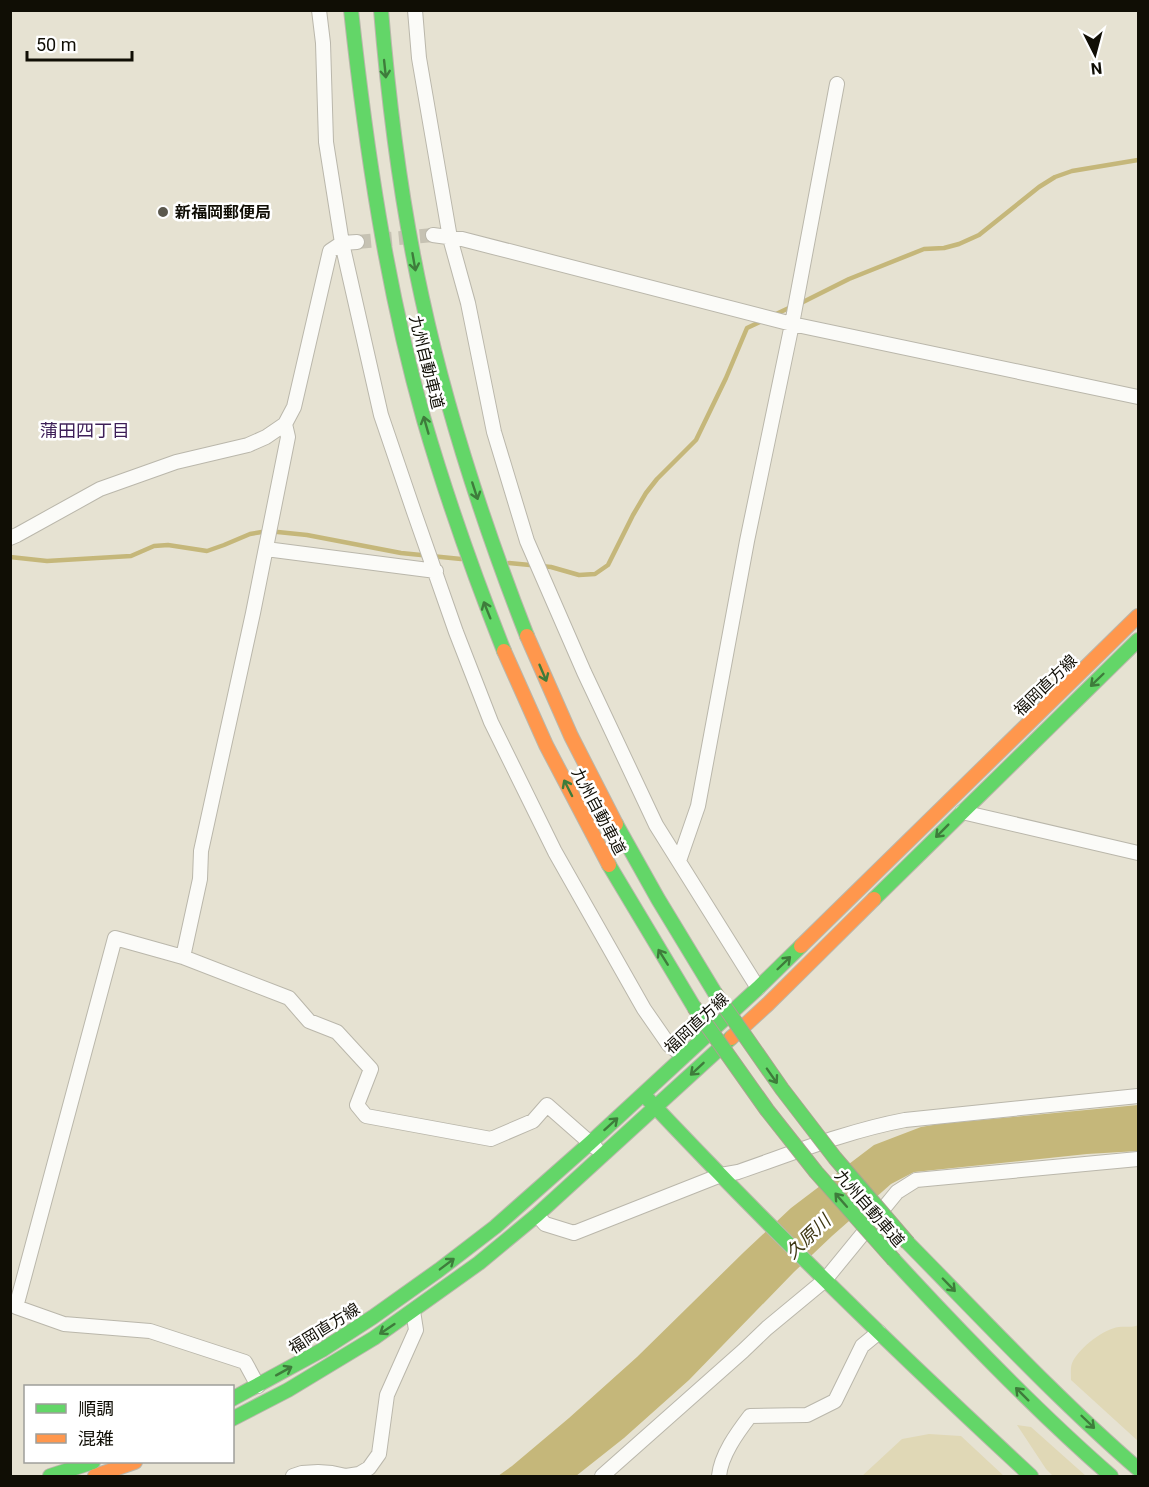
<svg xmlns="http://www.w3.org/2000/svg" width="1149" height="1487" viewBox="0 0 1149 1487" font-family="Roboto,'Noto Sans JP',sans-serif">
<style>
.green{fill:#e0d8b6}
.water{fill:#c5b77a}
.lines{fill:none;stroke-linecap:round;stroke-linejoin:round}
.stream{stroke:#c5b77a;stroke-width:4.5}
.street-tunnel{stroke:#c6c2b3;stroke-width:14;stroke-dasharray:14 7;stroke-linecap:butt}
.street-casing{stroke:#bab7ab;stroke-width:16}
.fast-casing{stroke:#bab7ab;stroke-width:16}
.slow-casing{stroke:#bab7ab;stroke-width:16}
.street{stroke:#fbfbf8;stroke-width:14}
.fast{stroke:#63d668;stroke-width:14}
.slow{stroke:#ff974d;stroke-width:14}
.fast-bridge-casing{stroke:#a9a48f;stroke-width:16;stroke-linecap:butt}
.fast-bridge{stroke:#63d668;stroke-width:14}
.oneway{stroke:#3e7c3b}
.poi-dot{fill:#5b584d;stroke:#fff;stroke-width:2}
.labels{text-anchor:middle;stroke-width:5;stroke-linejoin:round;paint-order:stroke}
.poi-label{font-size:16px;font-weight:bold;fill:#100e05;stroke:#fff;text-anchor:start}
.street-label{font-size:16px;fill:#100e05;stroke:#fff}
.neighbourhood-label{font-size:18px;fill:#3d1e57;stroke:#fff}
.water-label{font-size:18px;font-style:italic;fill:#3d3612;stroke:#fff}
</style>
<rect width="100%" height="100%" fill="#e6e2d2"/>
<!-- green -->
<path class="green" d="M1138 1325V1441L1071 1380C1071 1374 1070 1366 1073 1361 1081 1347 1103 1329 1119 1327 1126 1326 1132 1328 1138 1325Z
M1017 1425 1031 1427 1086 1476H1053L1046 1469Z
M929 1434 961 1436 1004 1476H862L902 1439Z"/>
<!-- water -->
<path class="water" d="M1138 1105V1151L1087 1154 914 1172 891 1184 832 1236 794 1272 689 1380 624 1438 576 1476H498L512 1466 569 1418 637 1357 744 1252 791 1208 874 1145 921 1127 939 1124Z"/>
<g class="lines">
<!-- stream -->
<path class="stream" d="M799 304 849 279 924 249 944 248 959 244 979 235 1039 187 1055 177 1072 171 1138 160
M774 315 791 307
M10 557 47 561 131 556 154 546 168 545 207 551 224 545 250 534 268 531 307 535 401 553 461 559
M509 563 551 567 579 575 595 574 608 565 633 515 646 493 657 479 696 440 726 378 747 328 764 320"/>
<!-- street-tunnel -->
<path class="street-tunnel" d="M357 242 433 235"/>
<!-- street casing -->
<g class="street-casing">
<path id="street" d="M319 10 323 43 326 142 342 243 381 415 414 512 456 632 491 722 555 852 644 1009 669 1045 684 1056
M415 10 419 58 450 238 468 303 494 432 527 541 584 672 656 825 758 988
M433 235 462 239 792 324 1138 397
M285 424 288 437 253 613 201 851 200 879 183 957 289 998 309 1021 337 1032 371 1069 357 1105 366 1116 491 1139 533 1121 547 1105 596 1148
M10 538 17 535 100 489 176 462 248 445 266 437 285 424 294 407 330 251 342 243 357 242
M266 549 436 571
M962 812 1138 853
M679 861 698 806 747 541 792 324 837 84
M183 957 115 938 16 1307 64 1324 150 1331 245 1362 258 1386
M537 1215 545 1224 574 1233 721 1175 738 1172C793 1153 847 1131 905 1120L1138 1096
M293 1476 302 1473 318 1472 332 1473 346 1476 359 1474 369 1468 379 1454 387 1395 416 1330 413 1311
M602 1476 743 1351 767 1328 825 1280 897 1192 916 1180 1138 1159
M719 1476C721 1455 737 1433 750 1416L807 1415 835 1401 862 1346 879 1332"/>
</g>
<!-- fast casing -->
<g class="fast-casing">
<path id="fast" d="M351 10C366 148 386 286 424 420 447 499 474 575 504 651
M381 10C389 107 401 203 422 298 447 413 484 526 527 636
M616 824 658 899 715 993
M609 865 694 1007
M874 899 1138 640
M644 1095C768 1227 898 1353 1031 1476
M908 1243C983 1319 1057 1399 1138 1469
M894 1260C963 1335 1034 1409 1111 1476
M232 1399 322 1350 373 1317 439 1270 495 1227 590 1143 758 988 801 946
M232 1419 288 1390 374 1338 479 1263 537 1215 731 1038
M50 1476 93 1462"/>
</g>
<!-- slow casing -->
<g class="slow-casing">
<path id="slow" d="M527 636 571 736 616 824
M504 651 546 745 609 865
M801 946 1138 616
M731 1038 768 1004 874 899
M95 1476 135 1462"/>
</g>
<!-- street -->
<use href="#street" class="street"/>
<!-- fast -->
<use href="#fast" class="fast"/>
<!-- slow -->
<use href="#slow" class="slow"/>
<!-- fast-bridge casing -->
<g class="fast-bridge-casing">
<path id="fast-bridge" d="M715 993 782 1089 835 1158 908 1243
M694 1007 767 1110 816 1172 894 1260"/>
</g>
<!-- fast-bridge -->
<use href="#fast-bridge" class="fast-bridge"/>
</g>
<!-- one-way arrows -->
<defs><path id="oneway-shaft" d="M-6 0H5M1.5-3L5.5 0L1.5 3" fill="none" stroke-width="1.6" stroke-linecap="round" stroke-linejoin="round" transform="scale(1.5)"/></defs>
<g class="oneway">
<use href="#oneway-shaft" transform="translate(385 69) rotate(84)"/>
<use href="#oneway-shaft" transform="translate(414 262) rotate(80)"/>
<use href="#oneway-shaft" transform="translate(426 425) rotate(-106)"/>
<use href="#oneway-shaft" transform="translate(475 491) rotate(72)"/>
<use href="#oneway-shaft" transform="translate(487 610) rotate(-112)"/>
<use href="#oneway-shaft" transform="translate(543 673) rotate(67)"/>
<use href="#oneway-shaft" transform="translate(1097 680) rotate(136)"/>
<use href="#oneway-shaft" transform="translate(568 788) rotate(-117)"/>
<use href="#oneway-shaft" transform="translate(942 831) rotate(135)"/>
<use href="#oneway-shaft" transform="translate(663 957) rotate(-122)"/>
<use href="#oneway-shaft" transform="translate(784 963) rotate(-44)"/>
<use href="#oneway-shaft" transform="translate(697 1069) rotate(137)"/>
<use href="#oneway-shaft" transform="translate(772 1076) rotate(55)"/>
<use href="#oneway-shaft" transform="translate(611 1124) rotate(-42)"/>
<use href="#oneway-shaft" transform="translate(841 1200) rotate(-131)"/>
<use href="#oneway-shaft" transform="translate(447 1264) rotate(-37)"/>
<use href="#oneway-shaft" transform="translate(949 1285) rotate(46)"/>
<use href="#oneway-shaft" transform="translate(387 1329) rotate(146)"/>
<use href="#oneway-shaft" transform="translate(284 1371) rotate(-29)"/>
<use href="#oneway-shaft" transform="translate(1022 1394) rotate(-135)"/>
<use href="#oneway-shaft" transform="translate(1088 1422) rotate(44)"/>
</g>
<!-- markers -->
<circle class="poi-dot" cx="163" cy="212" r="6"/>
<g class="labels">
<!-- poi labels -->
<g class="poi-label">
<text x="175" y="218">新福岡郵便局</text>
</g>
<!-- street labels -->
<g class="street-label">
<text transform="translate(427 362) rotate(76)" y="6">九州自動車道</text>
<text transform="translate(1045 685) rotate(-44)" y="6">福岡直方線</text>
<text transform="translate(599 811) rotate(62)" y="6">九州自動車道</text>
<text transform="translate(696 1023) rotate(-43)" y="6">福岡直方線</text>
<text transform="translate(870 1208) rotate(49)" y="6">九州自動車道</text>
<text transform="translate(324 1328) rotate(-32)" y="6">福岡直方線</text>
</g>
<!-- neighbourhood labels -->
<g class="neighbourhood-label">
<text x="85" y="437">蒲田四丁目</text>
</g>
<!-- water labels -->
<g class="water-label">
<text transform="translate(808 1237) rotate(-44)" y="6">久原川</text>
</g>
</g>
<!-- border -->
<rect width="1149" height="1487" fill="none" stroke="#100e05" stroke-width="24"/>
<!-- legend -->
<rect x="24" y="1385" width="210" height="78" fill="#ffffff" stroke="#9f9f9b" stroke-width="1.5"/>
<rect x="36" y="1404" width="30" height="9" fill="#63d668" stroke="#9f9f9b" stroke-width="1.5"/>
<text x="78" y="1415" font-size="18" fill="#100e05">順調</text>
<rect x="36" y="1434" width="30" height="9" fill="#ff974d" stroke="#9f9f9b" stroke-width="1.5"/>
<text x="78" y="1445" font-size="18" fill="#100e05">混雑</text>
<!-- north arrow -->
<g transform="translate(1095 54) rotate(174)" stroke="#ffffff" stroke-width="4.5" paint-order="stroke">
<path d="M0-4.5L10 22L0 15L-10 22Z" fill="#100e05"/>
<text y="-9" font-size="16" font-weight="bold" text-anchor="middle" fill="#100e05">N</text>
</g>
<!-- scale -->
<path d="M27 51v9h105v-9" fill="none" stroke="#100e05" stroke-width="3"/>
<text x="36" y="51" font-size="18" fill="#100e05" stroke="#ffffff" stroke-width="4.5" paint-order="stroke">50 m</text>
</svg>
